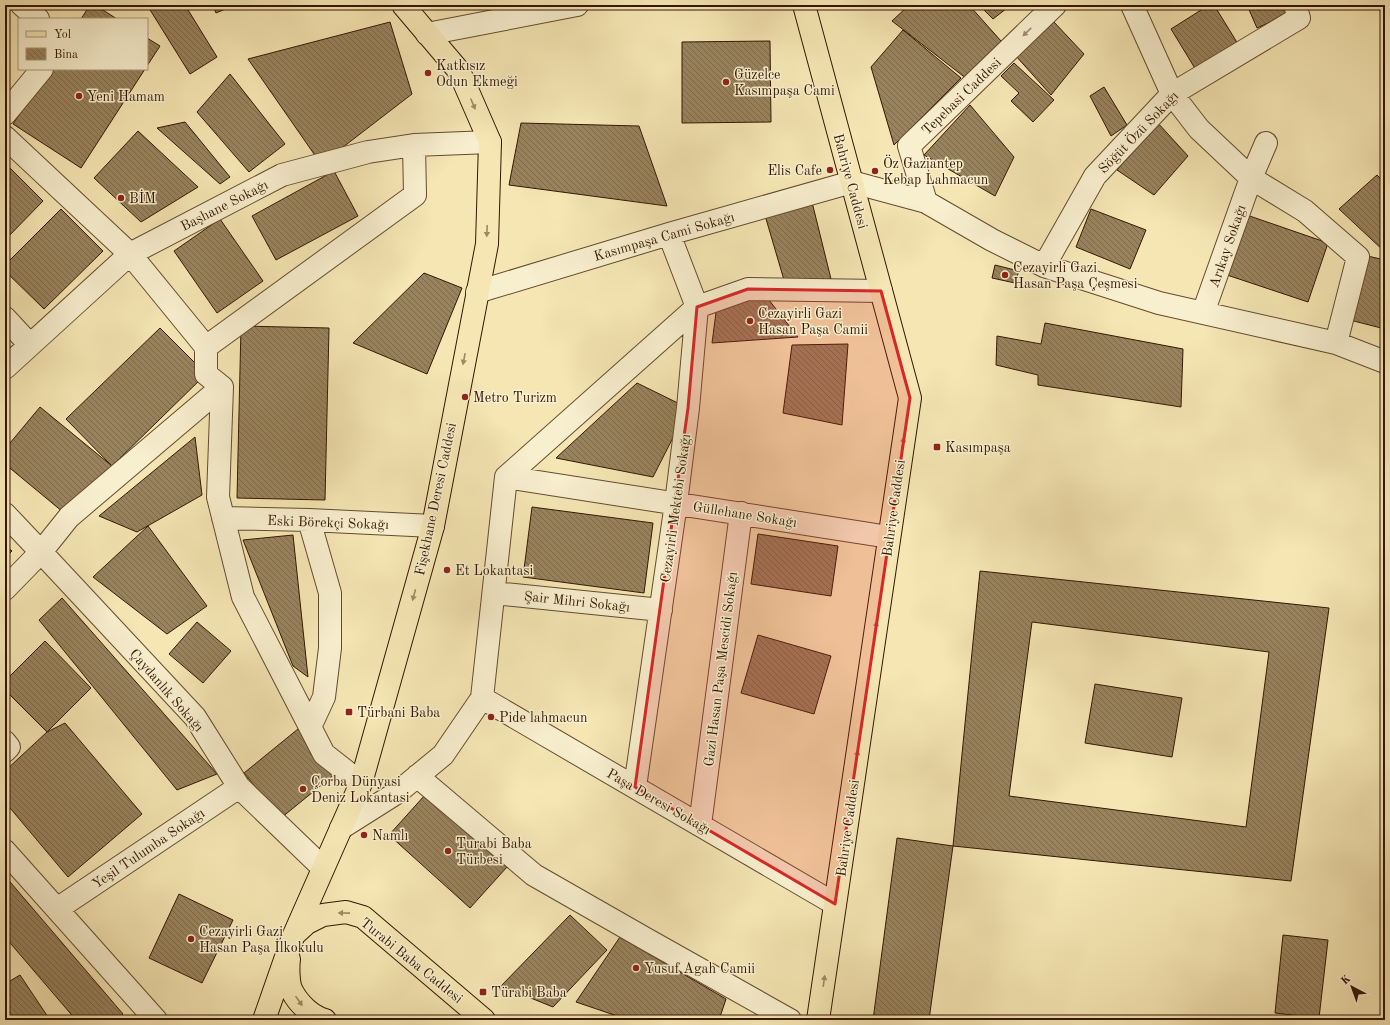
<svg xmlns="http://www.w3.org/2000/svg" width="1390" height="1025" viewBox="0 0 1390 1025" font-family="'Old Standard TT',serif">
<style>
.building{fill:url(#building-back-hatch);stroke:#341701;fill-rule:evenodd}
.lines{fill:none;stroke-linecap:round;stroke-linejoin:round}
.minor-casing{stroke:#644b2e;stroke-width:24}
.primary-casing{stroke:#341701;stroke-width:24}
.minor{stroke:#f8efce;stroke-width:22}
.primary{stroke:#f5e6b3;stroke-width:22}
.oneway{fill:#a08e72}
.oneway2{fill:#9e8963}
.marked{fill:#d62828;fill-opacity:0.2;stroke:#d62828;stroke-width:3;stroke-linejoin:round}
.poi-dot{fill:#8f2418;stroke:#f8efce;stroke-width:1.5}
.labels{text-anchor:middle;stroke-width:3;stroke-linejoin:round;paint-order:stroke}
.poi-label{font-size:14px;fill:#341701;stroke:#f8efce;text-anchor:start}
.street-label{font-size:14px;fill:#341701;stroke:#f8efce}
</style>
<defs>
<pattern id="building-back-hatch" width="6" height="6" patternUnits="userSpaceOnUse"><rect width="6" height="6" fill="#98835e"/><path d="M-1 5l2 2M0 0l6 6M5-1l2 2" fill="none" stroke="#7d6a4b"/></pattern>
</defs>
<rect width="100%" height="100%" fill="#f5e6b3"/>
<filter id="stains"><feTurbulence type="fractalNoise" baseFrequency=".005" numOctaves="4"/><feColorMatrix values="0 0 0 0 .2 0 0 0 0 .09 0 0 0 0 .02 0 0 0 .5 -.17"/></filter>
<radialGradient id="worn" r=".72"><stop offset=".6" stop-color="#630" stop-opacity="0"/><stop offset="1" stop-color="#630" stop-opacity=".3"/></radialGradient>
<!-- building -->
<path class="building" d="M90 5H95L117 19H81Z
M147 5H185L217 57 190 74Z
M213 5H235L216 13Z
M909 5H969L1001 41 967 79 892 21Z
M979 5H1011L993 19Z
M1209 5H1214L1238 44 1196 70 1171 29Z
M1247 5H1293L1296 11 1257 28Z
M1377 5H1385V20Z
M1053 21 1084 54 1051 95 1015 55Z
M390 22 412 94 321 164 248 59Z
M903 30 961 78 894 145 871 67Z
M147 38 160 46 147 66Z
M770 41 771 122 682 123V42Z
M1014 63 1054 100 1033 122 1011 101 1019 93 1001 76Z
M49 69H145L81 168 13 124Z
M230 74 285 144 249 172 197 112Z
M1104 87 1127 125 1111 136 1090 96Z
M970 105 1014 157 995 196 924 155Z
M185 122 230 177 220 184 157 128Z
M1157 122 1188 156 1154 195 1117 170Z
M521 123 639 126 667 206 509 185Z
M138 131 198 187 141 222 94 178Z
M5 163 43 201 5 240Z
M334 171 358 216 276 260 252 216Z
M1377 175 1385 183V252L1339 209Z
M811 198 832 283 784 280 764 212Z
M61 209 103 251 44 309 5 271V265Z
M1091 209 1146 230 1130 269 1076 247Z
M1241 213 1328 243 1308 302 1221 273Z
M220 219 263 281 217 313 174 251Z
M1363 255 1385 260V329L1346 319Z
M995 265 1019 271 1015 283 992 278Z
M424 273 462 288 427 374 353 343Z
M765 295 798 337 712 343 717 305Z
M1045 323 1183 349 1181 407 1038 385V375L996 365 997 336 1041 344Z
M241 326 329 328 325 500 237 498Z
M160 328 206 374 112 466 66 419Z
M848 344 842 425 783 413 792 345Z
M637 383 688 408 653 477 556 458Z
M40 407 112 466 69 517 5 464V449Z
M195 437 202 495 137 532 99 516Z
M532 507 653 523 644 593 523 577Z
M148 526 207 606 167 634 93 577Z
M758 534 838 546 831 596 751 584Z
M293 535 308 677 293 666 243 540Z
M5 545 12 551 5 558Z
M980 571 1329 608 1291 881 953 846ZM1032 622 1269 652 1246 827 1009 796Z
M62 598 217 774 177 790 39 620Z
M197 622 231 651 203 683 169 654Z
M758 635 831 656 814 714 741 693Z
M45 641 91 688 47 732 5 690V681Z
M1095 684 1182 698 1172 757 1085 743Z
M65 723 142 814 68 877 5 802V771L47 732Z
M298 729 335 774 281 818 244 773Z
M425 795 507 867 470 908 389 835Z
M897 838 953 846 929 1020H873Z
M5 876 123 1014 116 1020H76L5 937Z
M179 894 233 920 202 983 149 958Z
M570 915 607 950 553 1007 501 986Z
M1283 935 1328 940 1319 1018 1275 1013Z
M620 937 726 999 719 1020H629L576 1002Z
M20 975 50 1020H5V984Z"/>
<g class="lines">
<!-- minor casing -->
<g class="minor-casing">
<path id="minor" d="M22 5 38 19
M1132 5 1172 94 1199 129 1251 178 1305 211 1358 257 1336 343
M427 34 577 5
M5 114 42 69
M5 137 130 254 206 347V374L222 387
M926 202 909 146 1055 5
M1044 266 1095 176 1172 94 1299 18 1295 5
M477 292 669 234 852 182 926 202 992 240 1044 266 1159 303 1336 343 1385 362
M1203 313 1251 178 1266 143
M5 318 30 345
M206 347 415 195 414 145
M5 368 130 254 282 175 368 152 414 145 490 142
M222 387 218 497 243 597 324 754 361 783
M506 477 889 537
M5 514 41 552 195 717 239 787 323 868
M223 518 309 520 433 526
M309 520 330 593V648L324 697 310 727
M5 589 41 552 69 517 222 387
M494 593 661 610
M482 698 835 904
M5 742 9 747 5 751
M417 776 534 875 646 939 790 1020
M635 787 676 503 688 408 697 307 669 234
M700 825 741 513
M341 828 398 792 443 755 482 698 506 477 697 307 748 289 881 291
M5 851 156 1020
M57 909 239 787"/>
</g>
<!-- primary casing -->
<g class="primary-casing">
<path id="primary" d="M804 5 910 398 818 1020
M295 934 307 923 323 915 346 912 363 917 484 1020
M289 959C288 967 288 984 292 991 298 1003 311 1016 325 1020
M264 1020 293 937 361 783 433 526 487 244 490 142 459 71 403 5"/>
</g>
<!-- minor -->
<use href="#minor" class="minor"/>
<!-- primary -->
<use href="#primary" class="primary"/>
</g>
<!-- one-way arrows -->
<defs><path id="oneway-solid" d="M-6-.8H1V-3.2L6.5 0L1 3.2V.8H-6Z"/></defs>
<use class="oneway" href="#oneway-solid" transform="translate(1027 32) rotate(136)"/>
<g class="oneway2">
<use href="#oneway-solid" transform="translate(473 104) rotate(67)"/>
<use href="#oneway-solid" transform="translate(487 231) rotate(92)"/>
<use href="#oneway-solid" transform="translate(464 359) rotate(101)"/>
<use href="#oneway-solid" transform="translate(903 443) rotate(-82)"/>
<use href="#oneway-solid" transform="translate(414 595) rotate(105)"/>
<use href="#oneway-solid" transform="translate(876 627) rotate(-82)"/>
<use href="#oneway-solid" transform="translate(857 756) rotate(-82)"/>
<use href="#oneway-solid" transform="translate(344 913) rotate(-179)"/>
<use href="#oneway-solid" transform="translate(824 981) rotate(-82)"/>
<use href="#oneway-solid" transform="translate(299 1001) rotate(55)"/>
</g>
<!-- marked area -->
<path class="marked" d="M748 289 881 291 910 398 835 904 635 787 688 408 697 307Z"/>
<!-- markers -->
<g class="poi-dot">
<circle cx="428" cy="73" r="4"/>
<circle cx="726" cy="82" r="4"/>
<circle cx="79" cy="96" r="4"/>
<circle cx="830" cy="170" r="4"/>
<circle cx="875" cy="171" r="4"/>
<circle cx="121" cy="198" r="4"/>
<circle cx="1005" cy="275" r="4"/>
<circle cx="750" cy="321" r="4"/>
<circle cx="465" cy="397" r="4"/>
<rect x="933" y="443" width="8" height="8" rx="2"/>
<circle cx="447" cy="570" r="4"/>
<rect x="345" y="708" width="8" height="8" rx="2"/>
<circle cx="491" cy="717" r="4"/>
<circle cx="303" cy="789" r="4"/>
<circle cx="364" cy="835" r="4"/>
<circle cx="448" cy="851" r="4"/>
<circle cx="191" cy="939" r="4"/>
<circle cx="636" cy="968" r="4"/>
<rect x="479" y="988" width="8" height="8" rx="2"/>
</g>
<g class="labels">
<!-- poi labels -->
<g class="poi-label">
<text x="436" y="70">Katkısız<tspan x="436" dy="16">Odun Ekmeği</tspan></text>
<text x="734" y="79">Güzelce<tspan x="734" dy="16">Kasımpaşa Cami</tspan></text>
<text x="87" y="101">Yeni Hamam</text>
<text x="883" y="168">Öz Gaziantep<tspan x="883" dy="16">Kebap Lahmacun</tspan></text>
<text x="822" y="175" text-anchor="end">Elis Cafe</text>
<text x="129" y="203">BİM</text>
<text x="1013" y="272">Cezayirli Gazi<tspan x="1013" dy="16">Hasan Paşa Çeşmesi</tspan></text>
<text x="758" y="318">Cezayirli Gazi<tspan x="758" dy="16">Hasan Paşa Camii</tspan></text>
<text x="473" y="402">Metro Turizm</text>
<text x="945" y="452">Kasımpaşa</text>
<text x="455" y="575">Et Lokantasi</text>
<text x="357" y="717">Türbani Baba</text>
<text x="499" y="722">Pide lahmacun</text>
<text x="311" y="786">Çorba Dünyasi<tspan x="311" dy="16">Deniz Lokantasi</tspan></text>
<text x="372" y="840">Namlı</text>
<text x="456" y="848">Turabi Baba<tspan x="456" dy="16">Türbesi</tspan></text>
<text x="199" y="936">Cezayirli Gazi<tspan x="199" dy="16">Hasan Paşa İlkokulu</tspan></text>
<text x="644" y="973">Yusuf Agah Camii</text>
<text x="491" y="997">Türabi Baba</text>
</g>
<!-- street labels -->
<g class="street-label">
<text transform="translate(961 96) rotate(-44)" y="5">Tepebasi Caddesi</text>
<text transform="translate(1138 132) rotate(-46)" y="5">Söğüt Özü Sokağı</text>
<text transform="translate(851 181) rotate(75)" y="5">Bahriye Caddesi</text>
<text transform="translate(224 205) rotate(-27)" y="5">Başhane Sokağı</text>
<text transform="translate(664 236) rotate(-16)" y="5">Kasımpaşa Cami Sokağı</text>
<text transform="translate(1227 246) rotate(-71)" y="5">Arıkay Sokağı</text>
<text transform="translate(435 499) rotate(-78)" y="5">Fişekhane Deresi Caddesi</text>
<text transform="translate(675 508) rotate(-82)" y="5">Cezayirli Mektebi Sokağı</text>
<text transform="translate(893 508) rotate(-82)" y="5">Bahriye Caddesi</text>
<text transform="translate(745 514) rotate(9)" y="5">Güllehane Sokağı</text>
<text transform="translate(328 522) rotate(2)" y="5">Eski Börekçi Sokağı</text>
<text transform="translate(577 601) rotate(6)" y="5">Şair Mihri Sokağı</text>
<text transform="translate(720 669) rotate(-83)" y="5">Gazi Hasan Paşa Mescidi Sokağı</text>
<text transform="translate(167 690) rotate(49)" y="5">Çaydanlık Sokağı</text>
<text transform="translate(659 801) rotate(30)" y="5">Paşa Deresi Sokağı</text>
<text transform="translate(847 828) rotate(-82)" y="5">Bahriye Caddesi</text>
<text transform="translate(148 848) rotate(-34)" y="5">Yeşil Tulumba Sokağı</text>
<text transform="translate(412 960) rotate(39)" y="5">Turabi Baba Caddesi</text>
</g>
</g>
<!-- margin -->
<rect width="1390" height="1025" fill="none" stroke="#f5e6b3" stroke-width="20"/>
<rect x="6" y="6" width="1378" height="1013" fill="none" stroke="#341701" stroke-width="2"/>
<rect x="10" y="10" width="1370" height="1005" fill="none" stroke="#341701"/>
<!-- legend -->
<rect x="18" y="18" width="130" height="52" fill="#f8efce" stroke="#aa997c"/>
<rect x="26" y="31" width="20" height="6" fill="#f5e6b3" stroke="#aa997c"/>
<text x="54" y="38" font-size="12" fill="#341701">Yol</text>
<rect x="26" y="48" width="20" height="12" fill="url(#building-back-hatch)" stroke="#aa997c"/>
<text x="54" y="58" font-size="12" fill="#341701">Bina</text>
<!-- north arrow -->
<g transform="translate(1352 987) rotate(319)" stroke="#f8efce" stroke-width="3" paint-order="stroke">
<path d="M0-3L7 15L0 10L-7 15Z" fill="#341701"/>
<text y="-6" font-size="11" font-weight="bold" text-anchor="middle" fill="#341701">K</text>
</g>
<rect width="100%" height="100%" filter="url(#stains)"/>
<rect width="100%" height="100%" fill="url(#worn)"/>
</svg>
